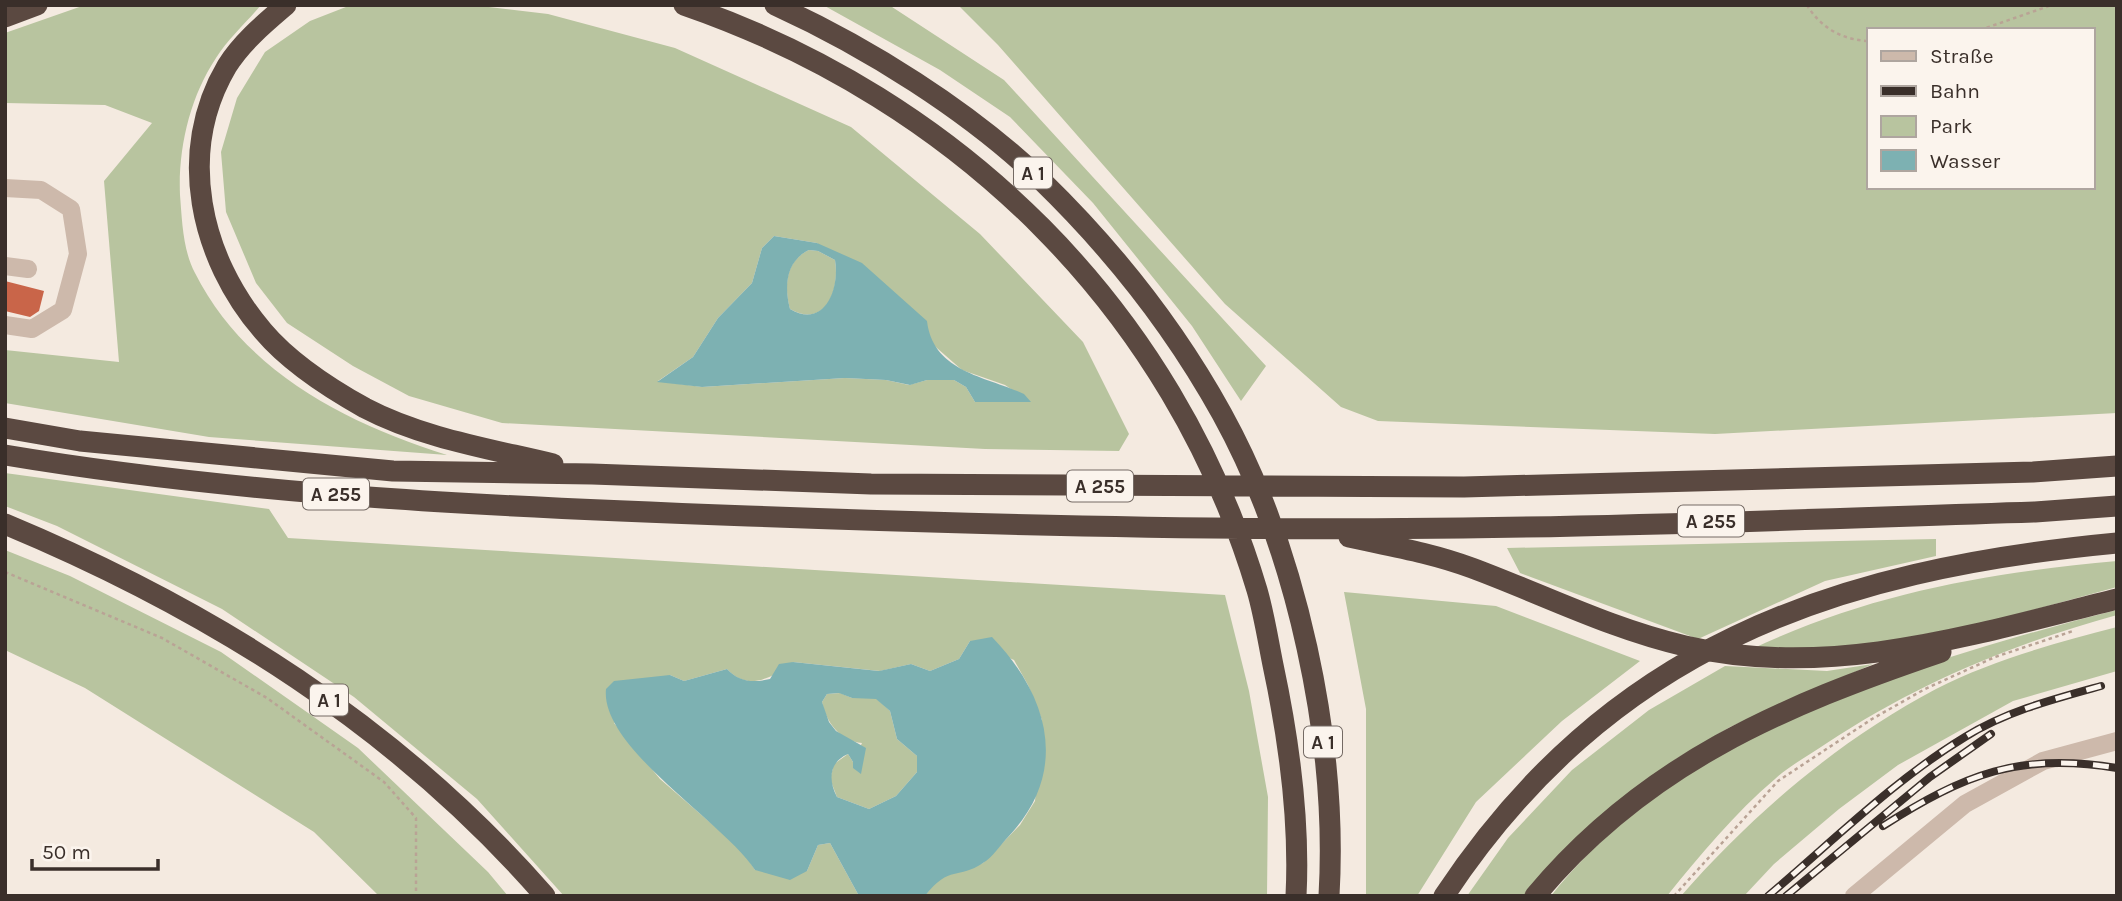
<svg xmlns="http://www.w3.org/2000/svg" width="2122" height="901" viewBox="0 0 2122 901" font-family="Karla,sans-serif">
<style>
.green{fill:#b8c49f;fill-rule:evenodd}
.water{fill:#7db1b2;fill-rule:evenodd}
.building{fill:#c96549}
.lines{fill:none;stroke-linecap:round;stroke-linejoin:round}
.path{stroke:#b9a395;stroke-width:2.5;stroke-dasharray:3.5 3.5;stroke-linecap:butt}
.minor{stroke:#cdb9ab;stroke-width:18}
.highway{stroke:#5b4941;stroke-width:21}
.rail-casing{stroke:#3a2f2a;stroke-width:8}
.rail{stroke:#fbf4ed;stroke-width:5;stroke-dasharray:16;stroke-linecap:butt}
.labels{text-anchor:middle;stroke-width:7;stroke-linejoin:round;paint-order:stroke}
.shield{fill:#fbf4ed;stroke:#746a64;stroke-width:2}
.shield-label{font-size:19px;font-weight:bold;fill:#3a2f2a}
</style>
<rect width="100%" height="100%" fill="#f4eae0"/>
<!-- green -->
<path class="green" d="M85 5H261C247 22 228 39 216 58 190 97 178 148 180 195 182 220 183 251 195 273 245 372 346 423 447 455L209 437 5 403V350L119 362 104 181 152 123 105 105 5 103V33Z
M351 5H472L548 14 675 48 851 127 980 234 1083 342 1129 434 1119 451 985 449 502 423 409 396 353 366 287 323 256 283 226 212 221 152 237 98 265 52 310 21ZM774 236 817 243 962 370 1005 385 1030 402H975L966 387 954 380H927L909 385 886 380 845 378 702 387 658 381 693 357 718 318 752 283 762 248Z
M823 5H889L1004 80 1266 366 1241 401 1192 326 1093 203 1010 117 940 70Z
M958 5H2117V413L1715 434 1378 421 1341 407 1225 304 998 45ZM1868 30H2092V187H1868Z
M809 250 818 251 835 260C840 290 826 329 790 309 784 287 785 261 809 250Z
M5 473 269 509 288 538 1225 595 1249 691 1268 797 1267 896H925L939 877 983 863 1020 825 1035 801 1042 720 1028 685 1014 660 970 641 959 659 930 671 911 664 880 671 793 662C772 678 748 692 727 669L684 681 670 675 614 723 660 779 743 851 755 870 807 871 818 845 830 843 859 896H564L477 799 354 697 222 609 57 526 5 506Z
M1936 539V556L1825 581 1698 639 1520 573 1507 548Z
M5 550 70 576 221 652 358 748 488 872 508 896H379L314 832 85 688 5 650Z
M2117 561V587L1985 623 1846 649H1752C1871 593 1987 573 2117 561Z
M1344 592 1496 606 1640 661 1562 721 1476 802 1417 896H1366V709Z
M2117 610V615C2012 644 1918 683 1827 743 1810 755 1790 765 1775 779 1735 813 1700 855 1667 896H1551C1678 734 1924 659 2117 610Z
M2117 627V671L2013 701 1898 765 1839 809 1774 864 1744 896H1681C1753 814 1839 740 1936 689 1992 660 2056 643 2117 627Z
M1873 664 1730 727 1676 759 1526 896H1467L1508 838 1572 770 1649 710 1725 666 1827 671Z
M840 693 852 698H876L890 711 897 739 917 756V772L896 796 869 809 837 797 830 779 834 764 848 754 853 762 862 743C840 741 826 722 822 702L827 694Z"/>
<!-- water -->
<path class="water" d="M774 236 817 243 862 263 927 321C933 372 985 376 1024 394L1031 402H975L966 387 954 380H927L910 385 886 380 845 378 702 387 657 382 693 357 718 318 752 283 762 248ZM809 250 818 251 835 260C840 290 824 329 790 309 784 286 786 261 809 250Z
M992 637C1049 696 1070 771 1009 836 1001 844 993 857 983 863 958 880 950 864 925 896H859L830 843 818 845 807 871 790 880 755 870C725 823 600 748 606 689L614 681 670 675 684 681 727 669C739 682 753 683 770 679L779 664 793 662 879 671 911 664 930 671 959 659 970 641ZM839 693 852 698 876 699 890 711 897 739 917 756V772L896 796 869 809 837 797C828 780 829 762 848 754L853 762V768L861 774 866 748 836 731 829 722 822 702 827 694Z"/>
<!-- building -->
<path class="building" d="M5 281 44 291 39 311 30 317 5 311Z"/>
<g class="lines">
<!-- path -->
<path class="path" d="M1807 5C1820 27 1842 40 1868 41
M1980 30 2052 5
M5 572 162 638 267 698 384 782 416 818V896
M1674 896 1778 781 1872 719 1925 689 1995 657 2073 631"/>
<!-- minor -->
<path class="minor" d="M5 188 41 190 71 209 78 254 63 310 32 329 5 325
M5 266 28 269
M1854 896 1965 804 2043 761 2117 741"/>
<!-- highway -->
<path class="highway" d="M286 5C265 23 242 42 227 66 176 152 200 258 263 331 290 363 329 388 365 408 422 438 491 449 553 464
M684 5C959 100 1173 309 1257 590 1264 614 1268 640 1273 665 1289 740 1300 818 1296 896
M775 5C867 47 968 110 1041 180 1111 248 1175 329 1222 414 1297 550 1338 741 1329 896
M5 17 37 5
M5 428 80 441 393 471 592 474 871 484 1464 487 2033 472 2117 466
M5 455C250 496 500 507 748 516 986 525 1225 531 1463 528 1653 526 1844 518 2035 512L2117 506
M5 524C211 610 398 727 545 896
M1349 537C1390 546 1432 553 1472 568 1542 594 1611 629 1685 646 1830 680 1976 634 2117 599
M1444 896C1609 647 1832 570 2117 543
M1535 896C1645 764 1782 706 1941 652"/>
<!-- rail casing -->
<g class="rail-casing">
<path id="rail" d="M1883 826C1965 774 2019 752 2117 768
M1768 896C1832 842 1894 780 1965 737 2007 711 2054 699 2101 686
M1786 896 1930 777 1991 734"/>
</g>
<!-- rail -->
<use href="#rail" class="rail"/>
</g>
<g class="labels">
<!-- shield labels -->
<g class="shield">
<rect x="1014" y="157.5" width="38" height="31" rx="5"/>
<rect x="1067" y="470.5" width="66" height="31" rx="5"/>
<rect x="303" y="478.5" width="66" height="31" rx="5"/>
<rect x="1678" y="505.5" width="66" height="31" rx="5"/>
<rect x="310" y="684.5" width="38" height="31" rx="5"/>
<rect x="1304" y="726.5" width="38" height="31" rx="5"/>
</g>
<g class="shield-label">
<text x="1033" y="180">A 1</text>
<text x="1100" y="493">A 255</text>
<text x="336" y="501">A 255</text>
<text x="1711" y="528">A 255</text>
<text x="329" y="707">A 1</text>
<text x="1323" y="749">A 1</text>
</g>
</g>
<!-- border -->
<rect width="2122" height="901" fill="none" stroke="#3a2f2a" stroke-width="14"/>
<!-- legend -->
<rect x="1867" y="28" width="228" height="161" fill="#fbf4ed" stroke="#aea59f" stroke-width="2"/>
<rect x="1881" y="51" width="35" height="10" fill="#cdb9ab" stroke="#aea59f" stroke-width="2"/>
<text x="1930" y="63" font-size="21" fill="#3a2f2a">Straße</text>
<rect x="1881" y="86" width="35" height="10" fill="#3a2f2a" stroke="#aea59f" stroke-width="2"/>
<text x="1930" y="98" font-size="21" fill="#3a2f2a">Bahn</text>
<rect x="1881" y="116" width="35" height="21" fill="#b8c49f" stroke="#aea59f" stroke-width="2"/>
<text x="1930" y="133" font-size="21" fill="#3a2f2a">Park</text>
<rect x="1881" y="150" width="35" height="21" fill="#7db1b2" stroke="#aea59f" stroke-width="2"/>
<text x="1930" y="168" font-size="21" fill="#3a2f2a">Wasser</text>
<!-- scale -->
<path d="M32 859v10h126v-10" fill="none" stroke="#3a2f2a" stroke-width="3.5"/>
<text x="42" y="859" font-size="21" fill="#3a2f2a" stroke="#fbf4ed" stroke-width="5" paint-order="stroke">50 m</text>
</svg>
